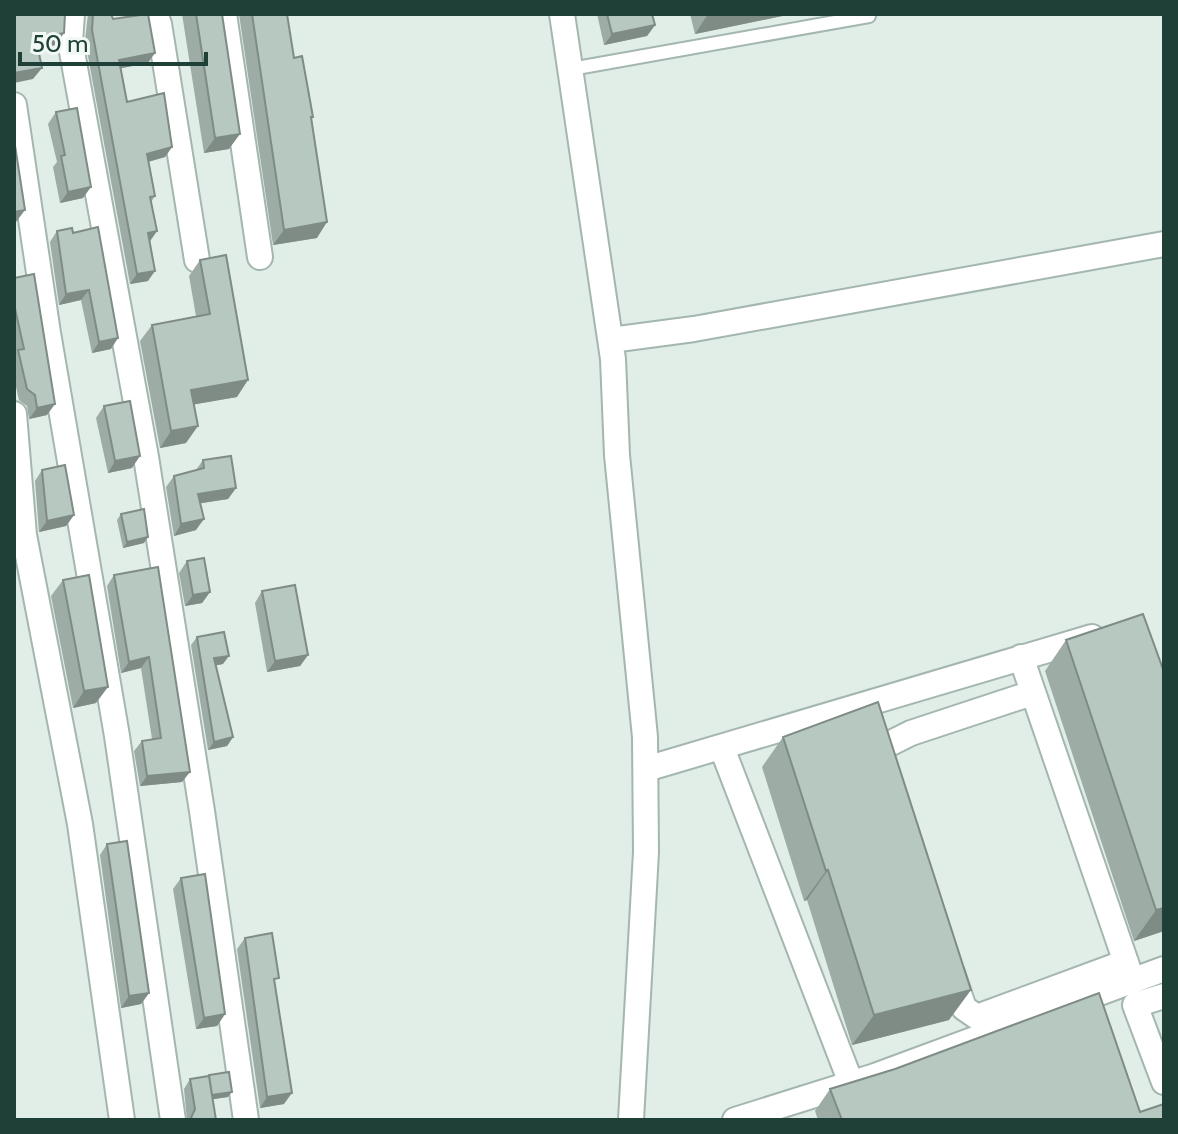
<svg xmlns="http://www.w3.org/2000/svg" width="1178" height="1134" viewBox="0 0 1178 1134" font-family="Cabin,sans-serif">
<style>
.lines{fill:none;stroke-linecap:round;stroke-linejoin:round}
.service-casing{stroke:#a3b6af;stroke-width:16}
.minor-casing{stroke:#a3b6af;stroke-width:28}
.tertiary-casing{stroke:#a3b6af;stroke-width:28}
.service{stroke:#fff;stroke-width:12}
.minor{stroke:#fff;stroke-width:24}
.tertiary{stroke:#fff;stroke-width:24}
.wall{fill:#9daca5}
.shaded-wall{fill:#7f8c86}
.building{fill:#b6c8c0;stroke:#7f8c86;stroke-width:2}
</style>
<rect width="100%" height="100%" fill="#e1ede7"/>
<g class="lines">
<!-- service casing -->
<g class="service-casing">
<path id="service" d="M571 69 869 16"/>
</g>
<!-- minor casing -->
<g class="minor-casing">
<path id="minor" d="M72 14 70 41 146 457 202 811 246 1120
M155 14 159 24 197 260
M224 14 260 257
M14 105 48 333 117 736 173 1120
M14 414 24 535 80 824 122 1120
M1021 657 1131 977
M722 748 851 1083
M882 768 878 755 885 746 911 733 1032 693
M646 769 1092 637
M952 973 964 1008 977 1017 1126 962
M1164 996 1135 1005 1164 1082
M735 1120 875 1076 1164 969"/>
</g>
<!-- tertiary casing -->
<g class="tertiary-casing">
<path id="tertiary" d="M562 14 613 359 617 455 645 737 646 852 631 1120
M611 340 694 329 1164 244"/>
</g>
<!-- service -->
<use href="#service" class="service"/>
<!-- minor -->
<use href="#minor" class="minor"/>
<!-- tertiary -->
<use href="#tertiary" class="tertiary"/>
</g>
<!-- wall -->
<path class="wall" d="M88 14H111L113 19 148 63 121 68 127 102 172 147 165 157 148 162 155 196 151 202 157 231 150 241 148 281 130 284 85 40Z
M182 14H222L229 149 204 153Z
M239 14H287L294 58 313 117 311 120 317 238 273 245Z
M597 14H652L655 25 647 36 604 45Z
M690 14H792L695 34Z
M56 112 83 198 60 203 53 167 57 162 48 124Z
M72 228 111 349 92 353 81 300 59 305 50 242 57 231Z
M200 260 237 397 194 404 186 443 160 448 140 341 152 325 196 316 189 276Z
M14 278 47 415 29 419 27 406 19 400 14 378 15 354Z
M104 406 132 468 108 473 96 418Z
M203 460 236 488 228 499 200 503 196 530 174 536 166 487 174 476 196 470Z
M42 470 74 515 66 526 39 532 35 481Z
M121 514 144 543 123 548 117 520Z
M187 561 210 592 202 603 185 606 179 573Z
M158 567 182 782 140 786 134 751 142 741 152 739 141 668 121 673 107 586 114 575Z
M63 580 96 703 73 708 51 596Z
M262 591 308 655 300 666 267 672 255 603Z
M197 637 223 664 216 665 233 737 227 746 208 750 191 645Z
M1066 640 1164 931 1134 941 1045 671Z
M783 737 949 1020 852 1045 807 900 804 901 762 767Z
M107 844 149 993 141 1004 121 1008 100 855Z
M181 878 225 1014 217 1026 196 1029 173 889Z
M245 938 275 984 284 1104 260 1108 237 949Z
M190 1079 228 1097 213 1099 216 1120H187L184 1089Z
M830 1089 1140 1112 1164 1120H818L815 1111Z"/>
<!-- shaded-wall -->
<path class="shaded-wall" d="M708 14H792L695 34Z
M655 25 647 36 604 45 612 34Z
M64 33 56 45 27 51 36 39Z
M155 53 148 63 112 70 119 60Z
M42 68 33 79 14 83V73Z
M240 134 229 149 204 153 215 138Z
M172 147 165 157 140 164 147 154Z
M91 187 83 198 60 203 68 192Z
M25 210 16 222 14 223V212Z
M327 222 317 238 273 245 284 230Z
M157 231 150 241 141 243 148 233Z
M155 271 148 281 130 284 137 274Z
M89 290 81 300 59 305 66 294Z
M118 338 111 349 92 353 99 342Z
M248 380 237 397 180 407 191 390Z
M55 404 47 415 29 419 37 408Z
M198 426 186 443 160 448 171 431Z
M140 456 132 468 108 473 115 461Z
M236 488 228 499 190 505 198 494Z
M74 515 66 526 39 532 47 521Z
M204 519 196 530 174 536 181 524Z
M148 537 144 543 123 548 127 542Z
M210 592 202 603 185 606 193 595Z
M308 655 300 666 267 672 275 661Z
M229 656 223 664 208 667 214 658Z
M149 657 141 668 121 673 129 662Z
M108 687 96 703 73 708 84 691Z
M233 737 227 746 208 750 214 742Z
M190 772 182 782 140 786 147 776Z
M828 870 807 900 804 901 826 871Z
M1164 908V931L1134 941 1156 910Z
M971 990 949 1020 852 1045 874 1015Z
M149 993 141 1004 121 1008 129 996Z
M225 1014 217 1026 196 1029 204 1018Z
M232 1092 228 1097 208 1100 212 1095Z
M292 1093 284 1104 260 1108 267 1097Z"/>
<!-- building -->
<path class="building" d="M14 14H65L64 33 36 39 42 68 14 73Z
M93 14H111L113 19 148 14 155 53 119 60 127 102 164 93 172 147 147 154 155 196 150 197 157 231 148 233 155 271 137 274 92 30Z
M196 14H222L240 134 215 138Z
M252 14H287L294 58 302 56 313 117H311L327 222 284 230Z
M607 14H652L655 25 612 34Z
M77 108 91 187 68 192 61 156 65 155 56 112Z
M14 139 25 210 14 212Z
M98 227 118 338 99 342 89 290 66 294 57 231 72 228 73 233Z
M226 255 248 380 191 390 198 426 171 431 152 325 210 314 200 260Z
M34 274 55 404 37 408 35 395 27 389 18 350 24 349 14 304V278Z
M130 401 140 456 115 461 104 406Z
M231 456 236 488 198 494 204 519 181 524 174 476 204 468 203 460Z
M65 465 74 515 47 521 42 470Z
M144 509 148 537 127 542 121 514Z
M204 558 210 592 193 595 187 561Z
M158 567 190 772 147 776 142 741 161 738 149 657 129 662 114 575Z
M89 575 108 687 84 691 63 580Z
M295 585 308 655 275 661 262 591Z
M1143 614 1164 672V908L1156 910 1066 640Z
M224 632 229 656 214 658 233 737 214 742 197 637Z
M878 702 971 990 874 1015 828 870 826 871 783 737Z
M127 841 149 993 129 996 107 844Z
M205 874 225 1014 204 1018 181 878Z
M272 933 279 978 274 979 292 1093 267 1097 245 938Z
M1099 993 1140 1112 1164 1104V1120H842L830 1089 895 1069Z
M229 1072 232 1092 212 1095 209 1075Z
M209 1076 216 1120H190L195 1109 190 1079Z"/>
<!-- border -->
<rect width="1178" height="1134" fill="none" stroke="#1f4037" stroke-width="32"/>
<!-- scale -->
<path d="M20 52v12h186v-12" fill="none" stroke="#1f4037" stroke-width="4"/>
<text x="32" y="52" font-size="24" fill="#1f4037" stroke="#f2f9f5" stroke-width="6" paint-order="stroke">50 m</text>
</svg>
